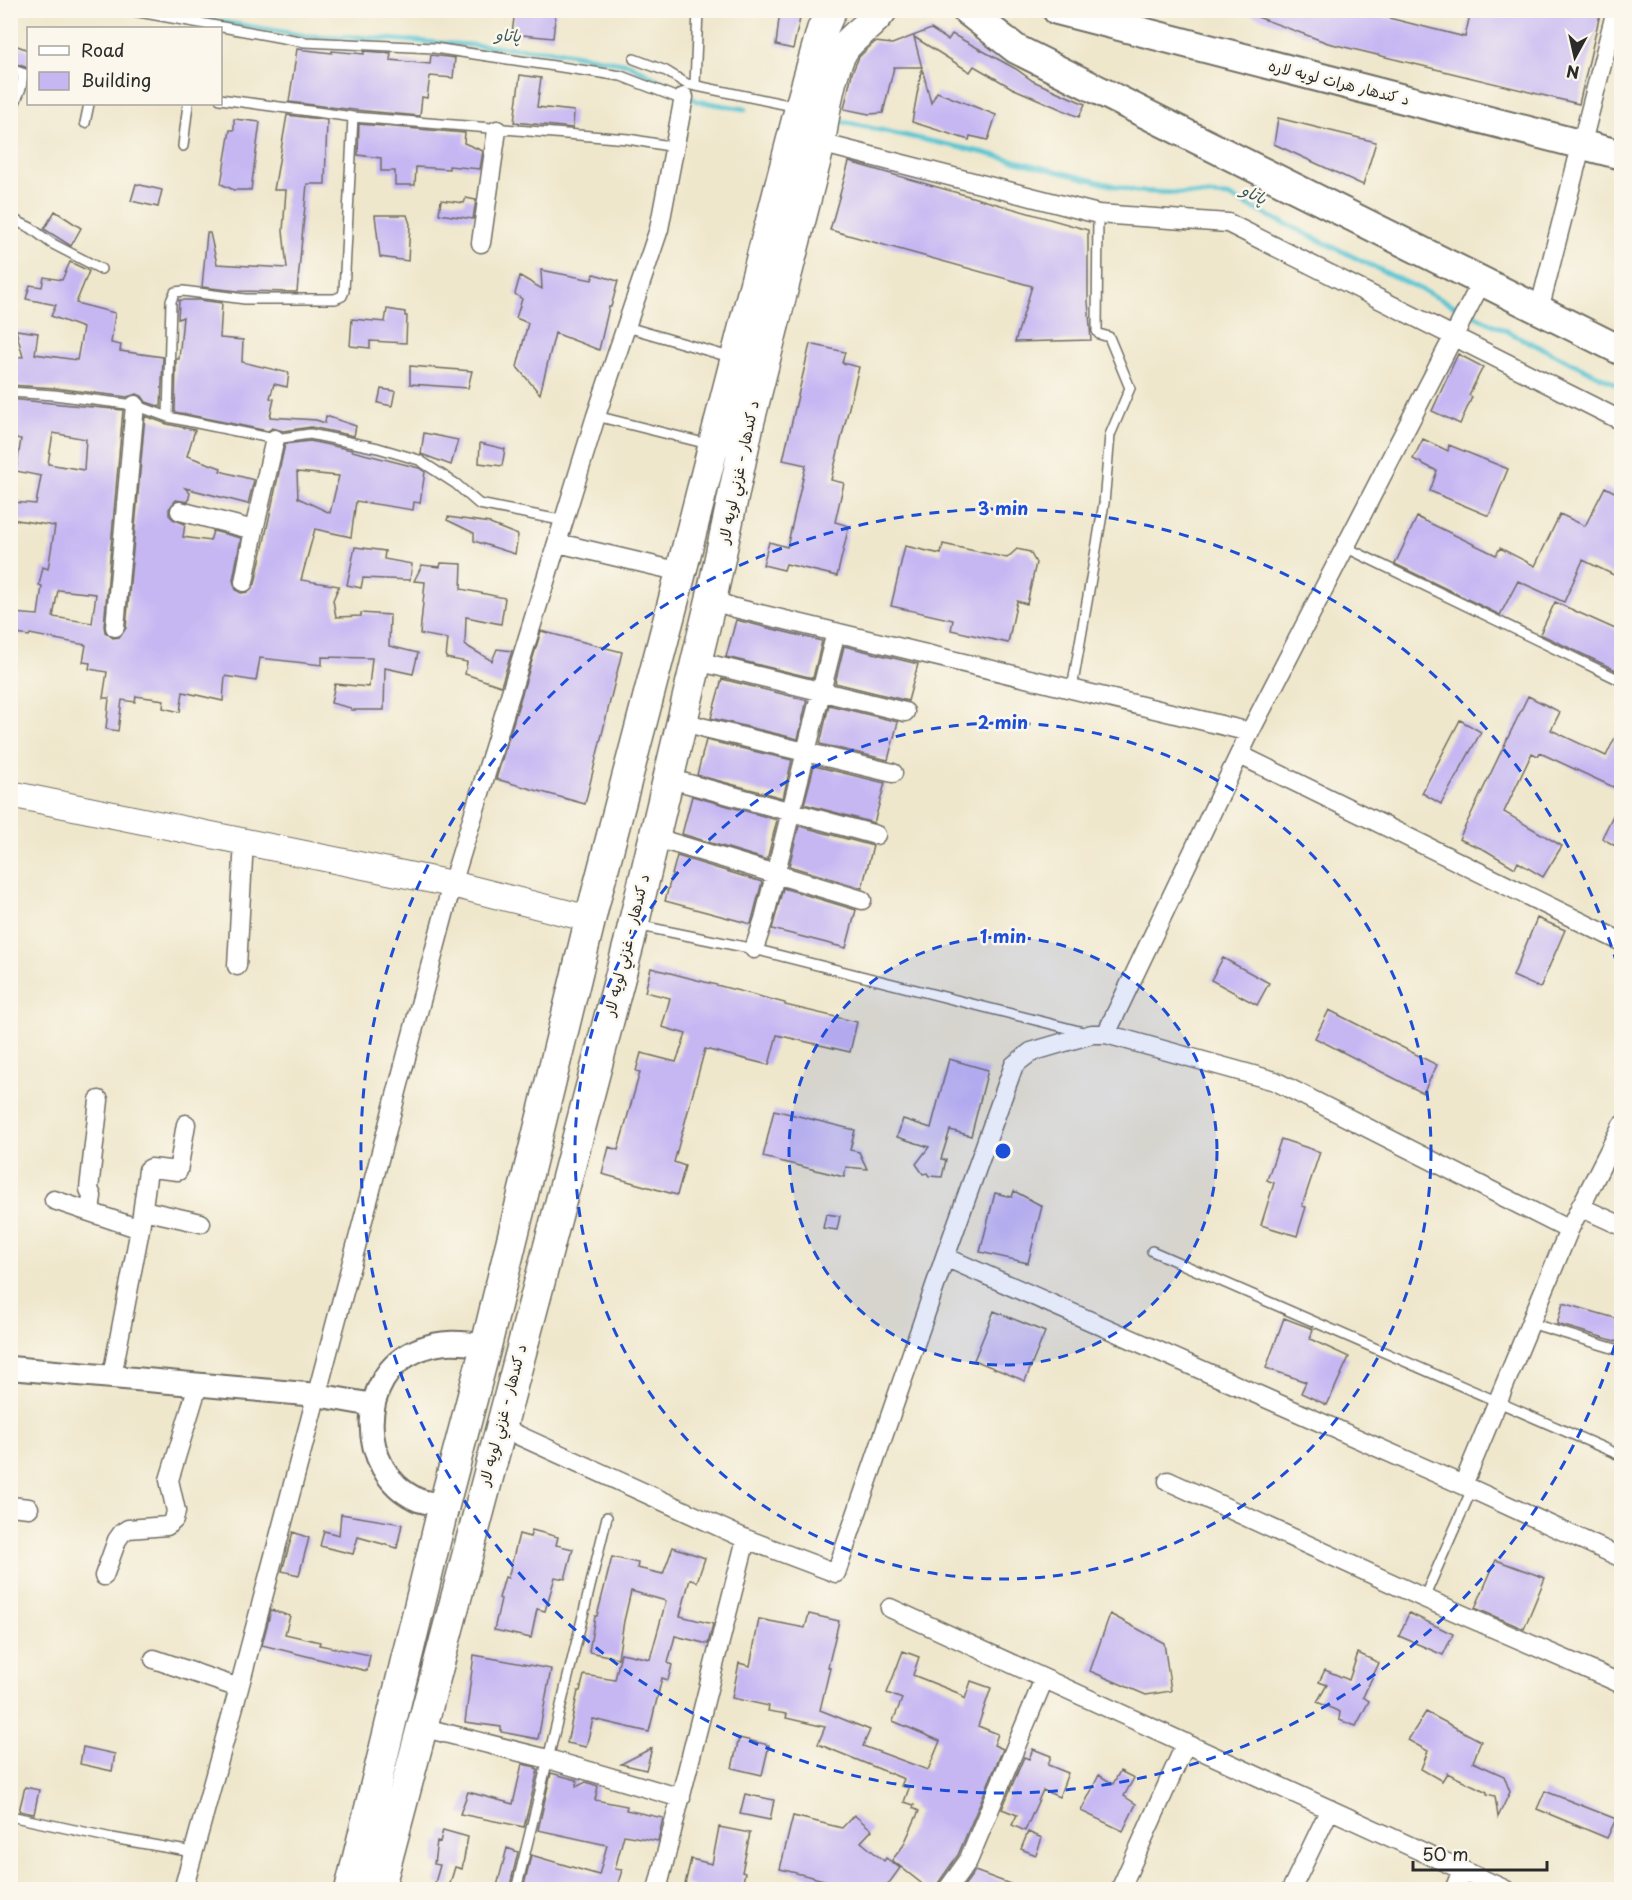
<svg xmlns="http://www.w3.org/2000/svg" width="1632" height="1900" viewBox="0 0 1632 1900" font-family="'Playpen Sans','Playpen Sans Arabic',sans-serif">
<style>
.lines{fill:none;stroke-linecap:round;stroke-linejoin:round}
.stream{stroke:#59c4d2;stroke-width:5}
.building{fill:#c6b7f3;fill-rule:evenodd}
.service-casing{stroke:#706d63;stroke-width:12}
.minor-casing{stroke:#706d63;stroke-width:21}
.tertiary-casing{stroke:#706d63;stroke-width:26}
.secondary-casing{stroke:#706d63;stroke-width:28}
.primary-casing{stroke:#706d63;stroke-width:32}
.trunk-casing{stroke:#706d63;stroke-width:33}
.service{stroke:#fff;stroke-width:9}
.minor{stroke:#fff;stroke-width:18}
.tertiary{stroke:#fff;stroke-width:22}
.secondary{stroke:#fff;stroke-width:26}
.primary{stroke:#fff;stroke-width:28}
.trunk{stroke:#fff;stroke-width:30}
.ring{fill:none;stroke:#1d4ed8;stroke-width:3;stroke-dasharray:10 8}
.labels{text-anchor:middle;stroke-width:5;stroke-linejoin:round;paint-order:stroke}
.street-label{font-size:15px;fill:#2b2b2b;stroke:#fbf7ec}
.water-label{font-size:16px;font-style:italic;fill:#39595d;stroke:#fbf7ec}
.centre{fill:#1d4ed8;stroke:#fbf7ec;stroke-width:3}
.ring-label{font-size:18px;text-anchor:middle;font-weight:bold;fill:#1d4ed8;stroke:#fbf7ec;stroke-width:5;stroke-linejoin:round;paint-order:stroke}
</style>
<rect width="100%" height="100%" fill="#fbf7ec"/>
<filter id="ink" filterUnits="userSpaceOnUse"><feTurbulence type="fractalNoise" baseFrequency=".0167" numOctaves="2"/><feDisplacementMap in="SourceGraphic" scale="12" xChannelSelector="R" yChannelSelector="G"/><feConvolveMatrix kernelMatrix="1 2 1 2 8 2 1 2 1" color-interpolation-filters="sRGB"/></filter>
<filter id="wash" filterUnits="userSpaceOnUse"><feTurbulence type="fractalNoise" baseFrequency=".008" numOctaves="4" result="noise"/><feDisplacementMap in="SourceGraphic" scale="24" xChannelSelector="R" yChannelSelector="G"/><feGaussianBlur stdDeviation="1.35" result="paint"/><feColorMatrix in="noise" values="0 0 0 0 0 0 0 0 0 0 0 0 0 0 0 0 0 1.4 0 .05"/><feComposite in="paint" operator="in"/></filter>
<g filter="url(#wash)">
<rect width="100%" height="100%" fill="#efe7cc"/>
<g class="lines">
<!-- stream -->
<path class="stream" d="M187 16 306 36 357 37 556 51 629 64 697 101 745 109
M843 122 981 152 1135 191 1228 196 1622 387"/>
</g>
<g id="blocks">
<!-- building -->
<path class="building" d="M515 10H556L553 38 512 34Z
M780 10H802L793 49 776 45Z
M1245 10H1357L1465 37 1471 10H1601L1579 104 1328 43 1244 12Z
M931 29 948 40 952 34 1016 69 1033 81 1085 104 1079 117 1012 88 974 66 970 72 914 37 931 103 937 92 996 115 988 140 970 136 969 140 912 122 922 67H894L883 113 869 114 844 109 852 73 859 57 866 50 875 42 892 44Z
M15 45 28 50V68L10 62Z
M297 49 332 53V51L364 54V51L391 53 390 60 430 64 431 55 455 58 453 78 430 76 427 98 422 97 420 116 354 110 289 102Z
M520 75 541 78 537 107 574 111 573 128 514 122Z
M287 115 327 120 325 184H307L297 292 238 291 202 287 207 233H210L217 264 287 268 283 231 286 190H274Z
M1278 118 1376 142 1363 185 1274 144Z
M234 119 260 122 251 190H234L221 184 230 130H234Z
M359 124 465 133 464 143 483 151 480 169 449 166V169L416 167 415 185H395V171H381V158L358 155Z
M849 162 1088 230V301L1091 340 1015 342 1032 286 830 230Z
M136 184 162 190 158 207 131 201Z
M466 198 476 200 473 219 439 214 441 200 464 203Z
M55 211 81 228 71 246 44 229Z
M375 215H407L410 224 408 261 380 257Z
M70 262 89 271 76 303 115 313 111 343 121 345 120 351 163 357 161 407 146 402 142 396 137 394 127 397 55 388 10 385V356L23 357 16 330 38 333 35 354 77 360 83 328 51 316 56 305 26 299 30 285 42 287 44 277 62 280Z
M541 270 592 280 594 274 618 281 611 307H609L599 350 555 333 540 394 517 367 528 323 516 318 522 299 515 294 520 276 542 289Z
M179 300H200L222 303 220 338 243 340 242 362 289 373 287 387 274 384 270 398 274 399 270 417 316 420 325 423 326 416 356 426 354 436 311 427 283 431 272 428 268 431 175 412 176 359H179L183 317 178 319Z
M387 309 405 312V316H407L406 343 370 341V348L350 346 352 319 385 322Z
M810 344 845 352 842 363 859 367 831 480 844 483 835 522 849 526 837 576 786 564 784 570 763 565 769 542 787 547 806 465 783 460Z
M1458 354 1483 367 1469 395 1472 397 1460 424 1432 411Z
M410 366 472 371 468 388 410 384Z
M381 389 395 391 392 406 378 403Z
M10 399 123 410 104 626 105 632 113 638 120 637 126 628 145 416 167 424 195 430 187 456 221 468 220 471 254 480 248 504 185 488 190 493 188 502 176 500 169 509V515L173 519 185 524 183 537 210 541 213 531 241 538 233 580 236 590 241 593 248 592 255 584 285 444 310 441 352 450V451L419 468 425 472 420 503 414 502 413 510 356 501 351 537 315 529 301 580 339 586 333 600 336 617 361 616V613L390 615 389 646 418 653 413 674 385 668 384 710H351V708L331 703 335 684 369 687 372 658 322 657V665L260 658 256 681 225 676 223 701 183 692 180 712 163 708 164 700 136 696 135 702 122 700 118 731 106 729 109 698H103L107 672 89 669 90 663 83 662 86 645 30 634 29 636 10 633 12 613 38 615 42 586 39 585 43 567 48 569 55 526 11 519 13 502 36 504 41 476 16 471 21 439 10 437ZM53 433 86 439 84 470 48 464ZM297 472 339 476 330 513 298 498ZM58 590 96 594 92 623 53 617Z
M424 433 458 440 451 465 421 454Z
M1423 439 1448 451 1449 445 1508 469 1489 516 1430 491 1437 471 1413 459Z
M480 443 505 449 502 466 479 463Z
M1605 487 1622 496V579L1583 560 1564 602 1518 581 1500 615 1395 564 1417 517 1496 555 1500 548 1535 566 1560 514 1585 526Z
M448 517 490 523V524L518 535 515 554 474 541V533L447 520Z
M943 544 1007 558 1017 549 1030 552 1036 563 1027 604 1017 601 1008 643 951 630 953 620 891 606 905 546 941 554Z
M355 547 385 551 384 559 412 564 410 580 363 578 361 588 347 585Z
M441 563 462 564 461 589 505 598 501 624 466 617 465 645 492 661 497 649 512 651 501 686 465 674 467 662 446 658 448 639 420 634 425 582 414 581 422 565 440 567Z
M1555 602 1622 632V673L1540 634Z
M736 620 822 641 813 678 726 657Z
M541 631 622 652 585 804 496 779Z
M844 646 918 664 908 701 835 683Z
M722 679 807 700 798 739 711 718Z
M1528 696 1560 712 1551 730 1606 756 1622 723V791L1540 753 1538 756 1532 753 1504 812 1562 846 1543 877 1518 862 1515 868 1485 850 1459 839Z
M829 705 898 722 888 760 820 744Z
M1460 720 1481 732 1441 804 1422 793Z
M706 740 792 760 783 798 697 775Z
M814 766 885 783 874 823 804 804Z
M692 796 777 820 767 860 682 834Z
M1622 797V831L1615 846 1602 838Z
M799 826 873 846 862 888 789 866Z
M677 856 762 882 751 924 665 901Z
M783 888 856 910 846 948 772 929Z
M1537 918 1565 930 1540 988 1513 976Z
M1223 958 1269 983 1257 1005 1211 980Z
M651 968 785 1003V1005L857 1022 850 1052 777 1035 769 1065 705 1049 674 1162 685 1166 677 1195 602 1174 609 1147 618 1150 640 1072 636 1071 641 1053 676 1062 686 1034 662 1027 670 998 645 992Z
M1329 1010 1437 1065 1423 1093 1315 1038Z
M949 1059 988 1070 971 1136 950 1130 941 1159 946 1160 942 1177 929 1176 927 1173 923 1174 916 1164 929 1147 897 1137 903 1119 931 1128Z
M774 1110 855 1130 850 1150 859 1152 867 1169 846 1167 844 1177 763 1157Z
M1281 1139 1320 1152 1302 1206 1306 1207 1297 1236 1261 1225 1274 1183 1267 1180Z
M1014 1191 1042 1206 1028 1263 980 1252 995 1193 1012 1197Z
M826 1214 840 1216 837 1230 823 1228Z
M1563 1303 1622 1320V1343L1557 1324Z
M994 1311 1045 1332 1025 1381 974 1360Z
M1284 1318 1313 1329 1310 1339 1349 1357 1327 1405 1301 1393 1306 1382 1266 1368Z
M341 1514 402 1524 397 1548 358 1537 353 1554 320 1546 324 1531 339 1535Z
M532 1530 558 1537 556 1545 573 1549 565 1579 555 1577 545 1611 537 1609 531 1638 494 1630 501 1599 499 1598 505 1577 508 1578 519 1534 530 1537Z
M293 1532 309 1538 299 1575 282 1571Z
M673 1547 705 1558 697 1582 690 1579 680 1616 713 1624 708 1644 675 1636 668 1663 672 1665 668 1680 662 1678 649 1732 593 1719 586 1747 567 1743 578 1691H580L584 1675 615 1680 621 1653 650 1659 666 1601 631 1591 624 1621 618 1658 589 1652 595 1616H597L612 1557 638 1563 637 1568 663 1574Z
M1496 1560 1545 1578 1524 1629 1475 1608Z
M271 1610 290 1616 285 1634 320 1642 319 1645 370 1655 367 1671 262 1645Z
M1409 1613 1453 1634 1443 1655 1399 1636Z
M809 1614 839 1621 828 1667 830 1668 820 1710 870 1730 863 1746 928 1770 940 1741 893 1721 902 1699 887 1693 903 1651 919 1657 913 1675 958 1693 965 1699 971 1681 991 1688 978 1726 998 1734 994 1745 1003 1749 958 1855 938 1883 936 1890H930L892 1860 903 1846 919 1811 913 1808 914 1805 904 1802 909 1788 901 1786 904 1779 818 1744 825 1727 786 1718 787 1714 768 1711 769 1706 732 1698 739 1663 750 1666 759 1619 805 1628Z
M1110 1614 1164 1643 1171 1691 1146 1695 1090 1671Z
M1358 1653 1379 1663 1363 1697 1369 1701 1356 1726 1339 1720 1340 1712 1317 1702 1327 1685 1319 1682 1325 1670 1349 1680Z
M474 1655 551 1669 538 1739 501 1732V1727L465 1722Z
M1426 1712 1481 1741 1473 1762 1504 1776 1510 1792 1498 1817 1495 1796 1487 1794V1792L1447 1773 1442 1781 1421 1769 1428 1751 1408 1740Z
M739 1738 769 1745 762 1775 732 1768Z
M83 1747 115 1754 112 1771 80 1764Z
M652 1748 646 1770 621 1764Z
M1033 1749 1051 1756 1048 1765 1068 1773 1059 1797 1043 1790 1025 1831 1012 1825 1017 1815 1002 1809 1024 1757 1029 1759Z
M522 1764 536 1767 535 1769 538 1770 524 1827 460 1814 468 1792 513 1804Z
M1120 1771 1134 1778 1124 1796 1136 1804 1123 1831 1081 1811 1099 1775 1113 1784Z
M551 1773 577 1780 576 1787 586 1782 598 1786 595 1800 627 1806 626 1810 663 1818 658 1841 624 1835 615 1869 622 1870 616 1890H523L531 1855 599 1875 607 1845 538 1830Z
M25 1787 39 1790 34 1814 19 1811Z
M1545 1791 1616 1819 1607 1838 1537 1809Z
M745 1794 774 1800 770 1820 740 1814Z
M854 1815 872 1830 861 1842 884 1861 886 1858 900 1868 884 1890H852L840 1885 839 1890H821L824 1880 780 1869 793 1816 842 1828Z
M719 1827 750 1833 742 1872 745 1873 741 1890H706L685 1884 691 1859 712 1864Z
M443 1830 468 1837 462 1869 455 1867 449 1887 435 1883 440 1865 434 1864 437 1841 440 1842Z
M1028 1832 1042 1838 1036 1855 1021 1849Z
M507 1848 518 1852 509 1890H496Z
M975 1871 1021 1888V1890H961Z"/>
</g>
</g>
<g filter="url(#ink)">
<use href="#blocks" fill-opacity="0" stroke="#706d63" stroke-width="1.5"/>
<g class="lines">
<!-- service casing -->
<g class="service-casing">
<path id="service" d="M128 10 305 42 434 48 621 76 683 100
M634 59 666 71 687 84 798 107
M10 69 28 75
M695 85 698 10
M220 99 353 117 628 139 675 147
M10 115 21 88 23 74
M85 123 89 104
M183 146 188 104
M10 218 31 228 51 243 101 269
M627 327 733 358
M10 392 54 395 135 405 168 417 275 439 310 434 378 448 419 460 456 484 479 504 565 521
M596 416 708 444
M168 417 171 301 175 292 183 291 245 299H335L342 296 344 291 353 117
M1345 547 1622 681
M1072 689 1104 503 1110 435 1130 388 1109 337 1099 334 1097 331 1098 214
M636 925 754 949 1087 1033
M1152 1251 1622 1456
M1530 1323 1622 1351
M1424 1598 1472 1489
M10 1816 112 1838 193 1852
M516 1890 607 1517"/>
</g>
<!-- minor casing -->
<g class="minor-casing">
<path id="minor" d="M820 143 1098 214 1228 223 1622 421
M481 243 497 130
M1539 310 1616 10
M180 511 254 530
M558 543 681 572
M244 582 254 530 275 439
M711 600 735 608 1250 732
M115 627 135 405
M697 661 905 712
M682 721 705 728 893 773
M1240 755 1622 942
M667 778 876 835
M653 837 862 900
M754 949 764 919 836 632
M237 966 244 841
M1106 1034 1250 732 1482 281
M54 1200 140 1229
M1580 1207 1622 1226
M143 1210 201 1223
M90 1212 92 1196 89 1189 99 1100
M945 1257 1463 1485 1622 1558
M112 1376 140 1229 148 1170 151 1168 178 1171 186 1124
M500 1427 746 1539 836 1573 945 1257 1014 1065 1031 1052 1092 1034H1106L1275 1081 1569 1230
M1168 1481 1424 1598 1622 1684
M1463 1485 1569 1230 1622 1125
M10 1506 29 1508
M104 1576 117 1540 122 1533 128 1529 167 1526 174 1520 176 1511 169 1480 198 1385
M890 1608 1506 1890
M154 1659 239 1688
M421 1727 548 1759 681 1798
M183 1890 239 1688 452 884 596 416 659 229 684 97
M657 1890 746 1539
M947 1890 968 1861 1044 1679
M1120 1890 1186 1743
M1291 1890 1330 1809
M1454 1890 1462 1870"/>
</g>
<!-- tertiary casing -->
<g class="tertiary-casing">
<path id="tertiary" d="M10 1368 317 1395 373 1405
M444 1505C435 1503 424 1503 416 1499 357 1471 356 1375 418 1350 441 1340 462 1342 486 1346"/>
</g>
<!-- secondary casing -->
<g class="secondary-casing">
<path id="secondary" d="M10 794 452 884 590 919"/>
</g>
<!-- primary casing -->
<g class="primary-casing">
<path id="primary" d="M966 10 1016 49 1622 351
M1057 10 1622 155"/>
</g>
<!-- trunk casing -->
<g class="trunk-casing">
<path id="trunk" d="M350 1890 444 1505 486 1346 594 904 681 572 800 108 822 30 831 10
M379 1890 629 943 711 600 749 422 820 143C824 117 830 68 845 47 856 33 872 25 882 10"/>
</g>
<!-- service -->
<use href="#service" class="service"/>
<!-- minor -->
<use href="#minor" class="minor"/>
<!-- tertiary -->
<use href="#tertiary" class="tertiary"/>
<!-- secondary -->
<use href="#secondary" class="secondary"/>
<!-- primary -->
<use href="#primary" class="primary"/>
<!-- trunk -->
<use href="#trunk" class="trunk"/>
</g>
</g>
<!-- distance rings -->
<circle cx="1003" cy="1151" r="214" fill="#1d4ed8" fill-opacity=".12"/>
<g class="ring">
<circle cx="1003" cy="1151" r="214"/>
<circle cx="1003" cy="1151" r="428"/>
<path d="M1620 1328A642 642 0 1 1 1620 974"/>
</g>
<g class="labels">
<!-- street labels -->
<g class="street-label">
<text transform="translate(1339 83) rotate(14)" y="5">د کندهار هرات لویه لاره</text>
<text transform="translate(739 472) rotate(-78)" y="5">د کندهار - غزني لويه لار</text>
<text transform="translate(627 945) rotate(-76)" y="5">د کندهار - غزني لويه لار</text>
<text transform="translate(503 1415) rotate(-75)" y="5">د کندهار - غزني لويه لار</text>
</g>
<!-- water labels -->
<g class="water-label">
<text transform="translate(508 35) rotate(3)" y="6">پاتاو</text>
<text transform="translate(1254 194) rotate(26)" y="6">پاتاو</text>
</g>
</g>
<circle cx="1003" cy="1151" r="9" class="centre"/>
<g class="ring-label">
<text x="1003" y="515">3 min</text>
<text x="1003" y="729">2 min</text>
<text x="1003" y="943">1 min</text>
</g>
<!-- margin -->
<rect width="1632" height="1900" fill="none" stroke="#fbf7ec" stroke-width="36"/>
<!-- legend -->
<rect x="27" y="27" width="195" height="78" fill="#fbf7ec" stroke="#a8a59f" stroke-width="1.5"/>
<rect x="39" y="46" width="30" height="9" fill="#ffffff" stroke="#a8a59f" stroke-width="1.5"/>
<text x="81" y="57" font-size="18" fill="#2b2b2b">Road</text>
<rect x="39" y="72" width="30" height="18" fill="#c6b7f3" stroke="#a8a59f" stroke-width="1.5"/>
<text x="81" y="87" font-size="18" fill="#2b2b2b">Building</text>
<!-- north arrow -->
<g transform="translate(1575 57) rotate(188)" stroke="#fbf7ec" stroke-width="4.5" paint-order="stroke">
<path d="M0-4.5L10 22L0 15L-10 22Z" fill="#2b2b2b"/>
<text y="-9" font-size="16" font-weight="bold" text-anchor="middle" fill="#2b2b2b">N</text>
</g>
<!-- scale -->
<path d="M1413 1861v9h134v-9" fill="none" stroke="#2b2b2b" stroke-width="3"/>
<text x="1422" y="1861" font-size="18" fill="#2b2b2b" stroke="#fbf7ec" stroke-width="4.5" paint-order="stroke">50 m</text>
</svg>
